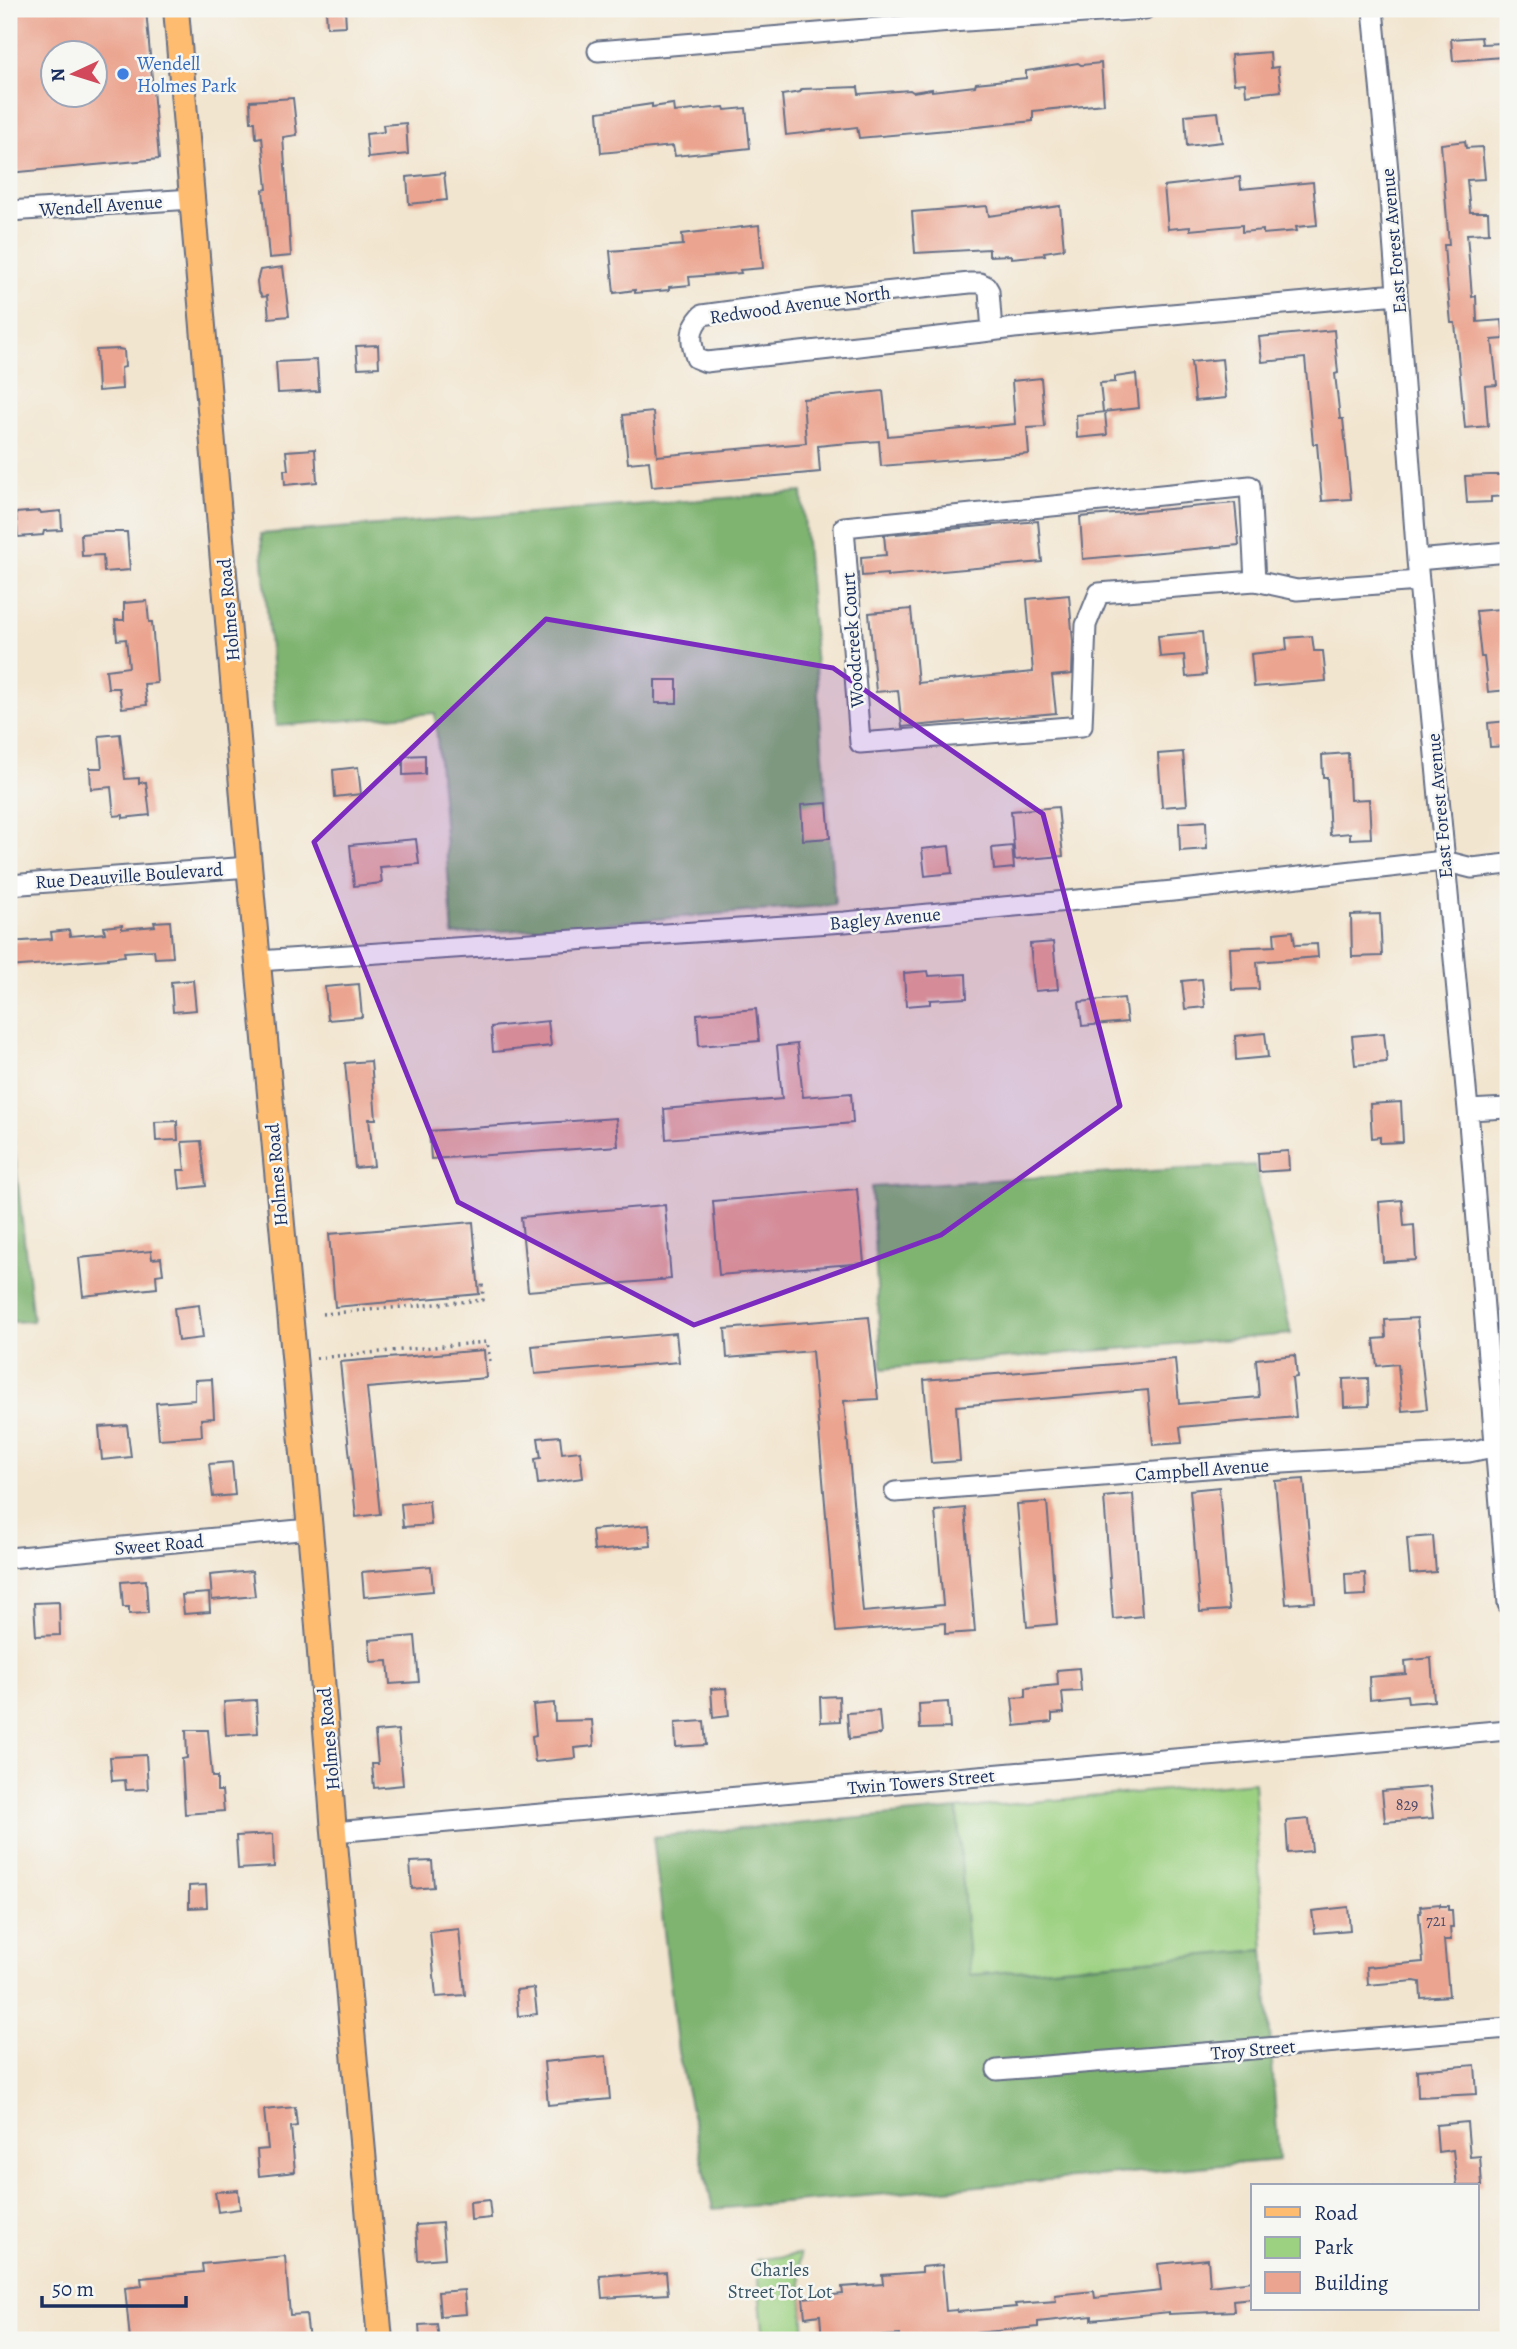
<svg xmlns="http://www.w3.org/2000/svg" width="1517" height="2349" viewBox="0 0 1517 2349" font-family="Alegreya,serif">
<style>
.green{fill:#9dd182;stroke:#5c8070;stroke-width:2}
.forest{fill:#7eb370;stroke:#4c7167;stroke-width:2}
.building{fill:#eba48f;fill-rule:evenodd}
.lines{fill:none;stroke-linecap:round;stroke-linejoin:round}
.minor-casing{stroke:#666f86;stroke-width:23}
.major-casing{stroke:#666f86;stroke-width:28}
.path{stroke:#666f86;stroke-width:3.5;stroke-dasharray:2 5;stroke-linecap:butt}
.minor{stroke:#fff;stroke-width:19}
.major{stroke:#fdbc6f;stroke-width:24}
.marked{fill:#7b2cbf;fill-opacity:0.2;stroke:#7b2cbf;stroke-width:5;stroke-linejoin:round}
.shop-dot{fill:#3f7fe0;stroke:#f6f6f2;stroke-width:2.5}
.labels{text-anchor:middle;stroke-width:5;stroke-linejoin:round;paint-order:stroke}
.number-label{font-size:16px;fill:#4f4c6a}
.shop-label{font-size:19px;fill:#366cbe;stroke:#f6f6f2;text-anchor:start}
.street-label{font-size:19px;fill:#1b2f5e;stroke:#f6f6f2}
.park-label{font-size:19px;fill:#3c5867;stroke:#f6f6f2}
</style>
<rect width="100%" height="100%" fill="#f6f6f2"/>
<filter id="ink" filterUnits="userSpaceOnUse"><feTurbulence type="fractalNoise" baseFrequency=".0143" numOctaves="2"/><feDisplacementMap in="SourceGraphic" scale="14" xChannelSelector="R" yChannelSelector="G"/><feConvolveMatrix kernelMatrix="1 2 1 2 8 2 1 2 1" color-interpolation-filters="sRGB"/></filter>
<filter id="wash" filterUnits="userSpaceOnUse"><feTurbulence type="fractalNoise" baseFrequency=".00686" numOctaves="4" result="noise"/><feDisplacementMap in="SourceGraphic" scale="28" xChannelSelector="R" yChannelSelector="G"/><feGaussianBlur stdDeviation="1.57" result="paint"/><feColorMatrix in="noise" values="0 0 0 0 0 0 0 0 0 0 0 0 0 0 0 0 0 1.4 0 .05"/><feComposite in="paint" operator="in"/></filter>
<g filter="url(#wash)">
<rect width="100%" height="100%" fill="#f2e5cf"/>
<!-- green -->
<path class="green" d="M1254 1782 1264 1950 969 1975 957 1809Z
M800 2254 805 2340H764L756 2260Z"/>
<!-- forest -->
<path class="forest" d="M802 492 835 905 453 935 435 713 276 726 261 534Z
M9 1103 33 1321 9 1322Z
M1255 1165 1291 1334 882 1369 871 1187Z
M957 1809 970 1975 1264 1950 1279 2160 713 2209 678 2052 653 1837Z"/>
<g id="blocks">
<!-- building -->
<path class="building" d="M9 9H146L159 159 9 173ZM52 52H94V94H52Z
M326 9H345L346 26 327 27Z
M1481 37 1482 44 1501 43 1502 57 1453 61 1451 39Z
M1270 52 1271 68 1278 67 1281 91 1246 95 1245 83 1234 84 1231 55Z
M1078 63 1081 65 1101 63 1104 104 1033 111V121L958 129 859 138 857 127 786 135 782 95 800 92 802 89 858 87 859 94 910 90 913 92 932 89V91L975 86 976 83 1026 78V71Z
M293 98 297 135 283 137 291 256 269 258 263 190 267 189 262 137 256 138 255 122H251L250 101Z
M652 104V107L673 104 674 112 724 107 725 110 746 108 750 148 675 156 673 146 601 153 598 112Z
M1218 112 1222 142 1187 146 1185 115Z
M406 123 408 154 368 158 366 134 384 132 383 125Z
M1465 141 1466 148 1482 147 1485 179 1467 180 1470 212H1488L1489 233 1467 234 1472 297 1476 296 1477 322 1502 320 1504 339 1492 340 1497 385 1485 386 1488 426 1465 428 1455 323H1451L1446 271 1444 245H1449L1441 144Z
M444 173 447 200 409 204 407 177Z
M1240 177 1241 189 1313 182 1317 225 1296 227 1297 231 1263 234V230L1242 232V225L1190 230V227L1168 229 1164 186Z
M987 206 989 216 1060 206 1064 249 1044 252 1045 255 1011 258V255L989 256V249L915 253 912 212Z
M759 225 763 268 740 270 741 273 689 277 690 285 669 287V290L635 293V290L614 293 610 251 683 245 682 234Z
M283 267 289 316 269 318 267 296 262 297 258 290 257 281 260 270Z
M1334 330 1338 373 1335 374 1340 419H1343L1351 499 1322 501 1317 444H1313L1305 358 1262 362 1259 337Z
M378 345 379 367 358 368 356 346Z
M119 349 124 350 125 367 121 368 122 389 98 391 96 350Z
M1222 359 1226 398 1195 401 1191 362Z
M317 360 319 391 278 393 276 362Z
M1136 374 1139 408 1103 412 1100 383 1115 382V377Z
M1041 378 1045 427 1027 428 1029 454 881 466 879 441 837 444 818 446 820 472 652 487 649 461 628 463 623 415 653 412 657 456 806 443 803 399 883 391 888 436 1015 424 1012 381Z
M1105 412 1107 435 1077 438 1076 415Z
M315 449 317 482 285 485 284 470H288L286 451Z
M1490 475H1508V496L1491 497V502L1467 503 1465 476Z
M1235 503 1239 545 1083 559 1080 517Z
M40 511 41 513 61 511 62 530 44 531 43 535 18 537 16 513Z
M1038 521 1042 562 887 576V574L862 576 861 557 886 555 884 535Z
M104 532H127L130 570 104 572 103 555 82 556 81 534Z
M1069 595 1073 642 1072 674 1052 676 1056 713 902 727 898 690 876 692 869 613 911 609 918 683 1033 672 1027 599Z
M147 601 149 622H152L157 683 144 684 147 705 122 708 119 688H108L106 670 129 667 126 639 117 640 115 620H124V603Z
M1500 609 1505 665H1507L1508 690 1488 692 1484 657H1481L1476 611Z
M1202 632 1206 675 1186 677 1184 655 1160 657 1158 636Z
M1312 636 1314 651H1323L1326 681 1254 687 1251 654 1287 650 1286 638Z
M655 680H677V703H655Z
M1508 721V746L1490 747 1488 723Z
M120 734 125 779 139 778V783L146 782 150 815 123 818V815L114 816 111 787 91 789 90 768H102L99 736Z
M1183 752 1187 805 1162 807 1158 754Z
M1348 753 1350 800 1369 799 1371 838 1350 839V833L1330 835 1327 777H1323L1322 755Z
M425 755V774L403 775V756Z
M358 767 361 794 335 797 333 770Z
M827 803 830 838 803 840 801 805Z
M1058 807 1063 856 1015 860 1011 811Z
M1206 821 1207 849 1180 851 1179 823Z
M416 839 419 864 380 867 382 883 354 886 350 845Z
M949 846 952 873 925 876 922 849Z
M1012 846 1014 868 994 870 992 848Z
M1380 914 1382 956 1352 957 1351 915Z
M170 921 173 957 155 958 154 950 124 952 125 956 108 958V959L9 967V942L52 939 51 932 69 930 70 936 105 933 104 927 122 925V929L155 926 154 922Z
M1293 931 1295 945 1317 944 1318 957 1257 962 1259 989 1232 990 1230 948 1275 946 1274 933Z
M1053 942 1058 989 1035 991 1030 944Z
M928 971 929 976 966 974 967 998 930 1000V1004L906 1006 904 973Z
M1202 979 1205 1007 1185 1009 1182 981Z
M193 980 196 1010 173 1012 171 982Z
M359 984 362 1017 328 1020 325 987Z
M1124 998 1127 1022 1082 1026 1079 1002Z
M756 1009 759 1041 699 1046 697 1014Z
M548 1021 551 1046 493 1052 491 1027Z
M1265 1033 1268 1057 1236 1060 1235 1036Z
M1384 1033 1387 1062 1355 1065 1352 1036Z
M797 1044 803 1097 851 1093 853 1123 666 1139 664 1109 782 1099 777 1046Z
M371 1061 376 1119H369L374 1166 355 1168 345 1063Z
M1401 1102 1403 1142 1380 1143V1137L1372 1138 1370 1104Z
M616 1118 618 1146 431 1159 429 1131Z
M177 1121 178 1140 156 1141 155 1122Z
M201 1141 206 1186 180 1189 178 1170H185L182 1142Z
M1288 1151 1289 1170 1259 1172 1258 1153Z
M857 1189 864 1263 719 1275 713 1201Z
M1402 1200 1404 1226 1414 1225 1416 1260 1383 1262 1379 1202Z
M665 1205 671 1279 528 1291 521 1217Z
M473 1222 479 1294 335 1307 329 1234Z
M151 1251 152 1259 161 1258 163 1274 156 1275 157 1288 83 1296 79 1258Z
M199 1305 203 1338 178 1341 174 1308Z
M869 1317 878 1399 844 1401 863 1612 943 1605 935 1511 965 1508 975 1632 945 1634V1623L836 1632 812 1351 727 1358 725 1329Z
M1417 1318 1427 1409 1402 1411 1398 1364 1377 1366 1374 1339 1386 1338 1385 1320Z
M676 1333 679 1362 535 1374 532 1346Z
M484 1350 486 1378 367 1388 380 1514 356 1517 340 1362Z
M1295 1355 1297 1377 1292 1378 1296 1417 1180 1427 1182 1443 1153 1445 1148 1390 956 1406 960 1461 931 1463 924 1380 1175 1359 1179 1404 1259 1397 1256 1359Z
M1368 1378 1369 1406 1344 1407 1343 1379Z
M212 1379 214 1418 201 1419 202 1436 159 1439 156 1403 195 1400V1380Z
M127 1425 131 1457 102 1460 99 1427Z
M560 1436 562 1453 580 1451 583 1478 538 1484 535 1459 541 1458 538 1438Z
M232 1462 235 1495 213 1497 209 1464Z
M1304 1479 1315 1602 1286 1604 1275 1481Z
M1219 1487 1229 1610 1200 1612 1190 1490Z
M1133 1494 1142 1616 1113 1619 1104 1497Z
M429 1501 431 1525 403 1527 401 1504Z
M1047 1502 1057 1624 1027 1627 1017 1504Z
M649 1525 651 1546 594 1551 592 1530Z
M1433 1536 1436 1572 1410 1574 1407 1538Z
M431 1566 433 1591 364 1597 362 1572Z
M252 1571 255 1596 212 1600 210 1575Z
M1365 1573 1366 1595 1346 1596 1345 1574Z
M146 1580 148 1613 129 1614V1607H123L121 1582Z
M209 1593 210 1612 184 1614 182 1595Z
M59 1602 60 1635 36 1636 34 1603Z
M415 1636 419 1682 390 1684 388 1661 371 1662 369 1640Z
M1431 1658 1434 1701 1408 1703 1407 1695 1370 1699 1369 1677 1406 1674 1405 1661Z
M1079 1668 1081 1691 1062 1692 1064 1713 1052 1714V1722L1015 1726 1012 1698 1026 1697V1688L1058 1685 1057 1670Z
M726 1688 729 1716 713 1718 711 1689Z
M839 1696 840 1721 821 1722 820 1697Z
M256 1700 258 1733 226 1735 224 1702Z
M948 1702 950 1728 920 1729 919 1704Z
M554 1703 555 1721 592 1720 594 1746 575 1748 576 1758 535 1762 532 1736 536 1735 533 1705Z
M879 1711 881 1734 849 1739 847 1713Z
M704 1721 706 1745 676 1747 675 1723Z
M186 1730H208L212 1777H217V1791H222L224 1811 185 1814 182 1759 187 1758Z
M398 1730 403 1785 374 1788 372 1764H378L375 1732Z
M146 1755 148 1789 126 1790 125 1780 112 1781 110 1757Z
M1430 1787 1433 1818 1385 1822 1382 1791Z
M1309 1819 1312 1851 1288 1853 1286 1821Z
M273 1834 274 1867 238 1869 236 1836Z
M432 1861 434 1887 412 1889 410 1862Z
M206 1885 207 1907 189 1908V1886Z
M1440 1904V1906H1448V1910H1452L1453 1927H1450L1451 1940H1444L1449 1996 1421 1998 1420 1982 1414 1981 1368 1985 1367 1967 1423 1962 1419 1913H1421L1420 1906Z
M1348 1907 1350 1930 1315 1933 1312 1911Z
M459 1929 465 1995 436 1997 430 1932Z
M534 1988 537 2014 518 2016 516 1990Z
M606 2056 610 2099 548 2105 544 2062Z
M1475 2065 1477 2094 1418 2097 1417 2070Z
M295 2107 297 2126 291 2127 295 2172 259 2176 257 2150 268 2149 264 2110Z
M1467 2122 1470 2157 1480 2156 1482 2186H1457L1453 2150 1438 2152 1436 2125Z
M238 2190 240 2209 218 2212 215 2192Z
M489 2200 491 2218 471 2220 470 2202Z
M442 2223 445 2258 418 2260 416 2225Z
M285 2256 290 2315 306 2314 309 2340H130L125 2288 142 2286 141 2278 203 2272 202 2264Z
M1208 2259 1210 2286 1253 2281V2298L1233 2300 1234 2311 1169 2314V2312L1092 2320V2316L1038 2322V2327L900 2340V2335L822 2340 820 2315 805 2317 803 2298 843 2294 842 2287 883 2284 882 2275 922 2272V2267L942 2265 946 2311 957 2310 958 2312 1016 2307 1015 2304 1056 2301 1055 2295 1094 2291 1095 2298 1161 2291 1158 2264Z
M666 2272 668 2294 602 2298 600 2276 622 2274V2276Z
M464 2290 466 2314 440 2316 438 2292Z
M437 2324 439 2340H420L419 2325Z"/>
</g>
</g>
<g filter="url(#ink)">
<use href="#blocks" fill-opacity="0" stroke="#666f86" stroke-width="2"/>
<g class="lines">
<!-- minor casing -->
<g class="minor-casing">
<path id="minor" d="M1373 9 1388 171 1417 560 1468 1110 1508 1604
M598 51 951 22 1145 9
M9 211 192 199
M992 331 989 291 986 286 980 283H970L817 299 702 315C689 329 690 341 696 358L706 362C809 351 912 341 1014 328L1397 294
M1417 560 1508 552
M1255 581 1099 593 1086 625 1082 726 860 743 844 527 1250 486 1255 581 1297 590 1419 581
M9 885 249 867
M258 961 845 922 1173 891 1444 861 1472 868 1508 864
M1468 1110 1508 1108
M895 1492 1247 1465 1469 1452 1507 1444
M9 1558 309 1529
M334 1832 1508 1730
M997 2070 1508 2028"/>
</g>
<!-- major casing -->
<g class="major-casing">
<path id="major" d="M176 9 245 821 313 1563 334 1832 380 2340"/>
</g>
<!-- path -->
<path class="path" d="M322 1314 483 1300 482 1282
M316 1358 487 1342 490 1361"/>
<!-- minor -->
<use href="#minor" class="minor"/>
<!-- major -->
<use href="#major" class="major"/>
</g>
</g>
<!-- marked area -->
<path class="marked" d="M546 619 833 668 1043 814 1120 1106 941 1235 694 1325 458 1202 314 842Z"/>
<!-- markers -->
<circle class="shop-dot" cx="123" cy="74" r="7"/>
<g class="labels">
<!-- number labels -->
<g class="number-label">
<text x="1407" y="1810">829</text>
<text x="1436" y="1926">721</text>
</g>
<!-- shop labels -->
<g class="shop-label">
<text x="137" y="70">Wendell<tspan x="137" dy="22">Holmes Park</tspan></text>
</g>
<!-- street labels -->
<g class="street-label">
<text transform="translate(101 205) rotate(-4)" y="7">Wendell Avenue</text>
<text transform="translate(1393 241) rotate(-95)" y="7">East Forest Avenue</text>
<text transform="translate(800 304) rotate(-8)" y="7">Redwood Avenue North</text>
<text transform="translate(228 610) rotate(-95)" y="7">Holmes Road</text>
<text transform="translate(852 640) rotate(-94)" y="7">Woodcreek Court</text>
<text transform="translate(1439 806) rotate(-95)" y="7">East Forest Avenue</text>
<text transform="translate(129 875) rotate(-4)" y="7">Rue Deauville Boulevard</text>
<text transform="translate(885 918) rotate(-5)" y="7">Bagley Avenue</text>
<text transform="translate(276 1175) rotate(-95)" y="7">Holmes Road</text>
<text transform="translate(1202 1469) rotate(-4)" y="7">Campbell Avenue</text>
<text transform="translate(159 1544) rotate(-5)" y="7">Sweet Road</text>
<text transform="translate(328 1739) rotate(-95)" y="7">Holmes Road</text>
<text transform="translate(921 1781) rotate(-5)" y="7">Twin Towers Street</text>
<text transform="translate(1253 2049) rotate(-5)" y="7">Troy Street</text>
</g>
<!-- park labels -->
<g class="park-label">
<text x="780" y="2276">Charles<tspan x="780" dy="22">Street Tot Lot</tspan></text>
</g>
</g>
<!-- margin -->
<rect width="1517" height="2349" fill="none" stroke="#f6f6f2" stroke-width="35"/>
<!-- legend -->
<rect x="1251" y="2184" width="228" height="126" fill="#f6f6f2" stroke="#9ea6b7" stroke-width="2"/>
<rect x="1265" y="2207" width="35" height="10" fill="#fdbc6f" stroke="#9ea6b7" stroke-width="2"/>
<text x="1314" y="2220" font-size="21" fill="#1b2f5e">Road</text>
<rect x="1265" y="2237" width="35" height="21" fill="#9dd182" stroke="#9ea6b7" stroke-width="2"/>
<text x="1314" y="2254" font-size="21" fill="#1b2f5e">Park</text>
<rect x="1265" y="2272" width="35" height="21" fill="#eba48f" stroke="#9ea6b7" stroke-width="2"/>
<text x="1314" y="2290" font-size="21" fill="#1b2f5e">Building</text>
<!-- north arrow -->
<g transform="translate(74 74) rotate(266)"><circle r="33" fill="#f6f6f2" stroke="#9ea6b7" stroke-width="2"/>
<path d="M0-5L12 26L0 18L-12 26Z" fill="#d1495b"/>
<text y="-10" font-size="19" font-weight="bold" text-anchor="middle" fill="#1b2f5e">N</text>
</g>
<!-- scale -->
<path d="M42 2296v10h144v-10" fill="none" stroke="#1b2f5e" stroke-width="3.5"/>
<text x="52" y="2296" font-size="21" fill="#1b2f5e" stroke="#f6f6f2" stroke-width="5" paint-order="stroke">50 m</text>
</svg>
